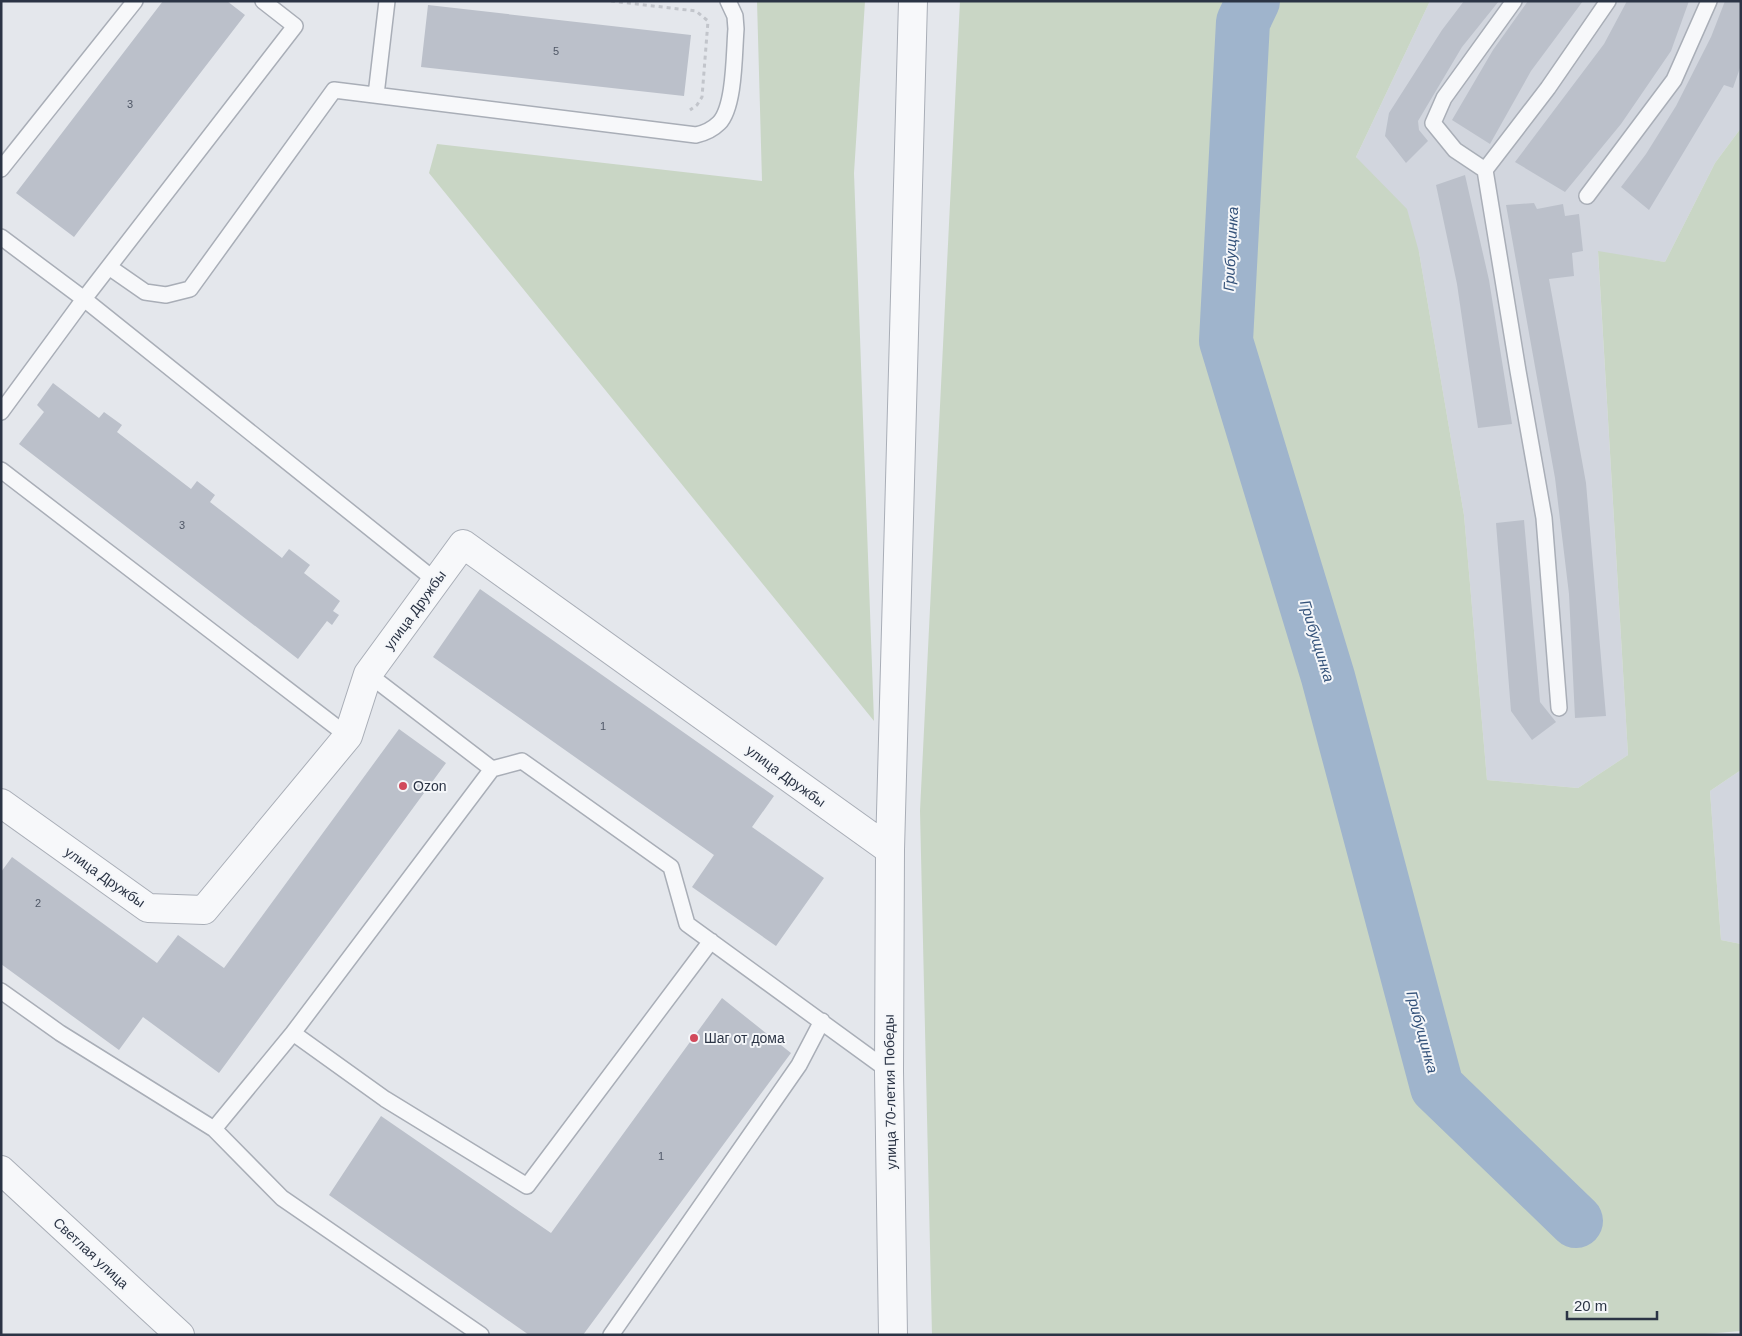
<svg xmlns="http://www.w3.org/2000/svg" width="1742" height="1336" viewBox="0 0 1742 1336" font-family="Arial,sans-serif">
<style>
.built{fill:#d2d6de}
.green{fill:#c9d6c5}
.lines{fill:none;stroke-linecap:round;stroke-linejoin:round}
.river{stroke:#9fb4cc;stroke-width:54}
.building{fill:#bbc0ca}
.service-casing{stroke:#a9aeb7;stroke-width:18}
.minor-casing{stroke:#a9aeb7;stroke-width:30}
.path{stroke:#c2c5cb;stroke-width:3;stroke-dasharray:4 4;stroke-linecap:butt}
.service{stroke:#f7f8fa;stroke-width:15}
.minor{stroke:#f7f8fa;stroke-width:28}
.poi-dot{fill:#d1495b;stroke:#f4f6f9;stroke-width:2}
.labels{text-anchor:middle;stroke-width:4;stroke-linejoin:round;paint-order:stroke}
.number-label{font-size:11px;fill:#4f5766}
.street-label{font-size:14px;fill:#2b3445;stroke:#f4f6f9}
.poi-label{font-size:14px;fill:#2b3445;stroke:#f4f6f9;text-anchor:start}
.water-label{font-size:15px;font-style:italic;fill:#34527a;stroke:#f4f6f9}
</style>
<rect width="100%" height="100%" fill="#e4e7ec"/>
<!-- built -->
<path class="built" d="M1430 1H1741V128L1715 163 1665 262 1598 252 1628 755 1578 788 1487 780 1464 515 1419 252 1356 157Z
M1741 770V944L1721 940 1710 791Z"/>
<!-- green -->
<path class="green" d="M757 1H865L854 173 874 721 429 173 437 144 762 181Z
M960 1H1430L1356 157 1407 209 1419 252 1464 515 1487 780 1578 788 1628 755 1598 251 1665 262 1715 163 1741 128V770L1710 791 1721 940 1741 944V1331L1693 1335H932L920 811Z"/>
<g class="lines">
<!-- river -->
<path class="river" d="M1253 1 1243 22 1226 341 1328 677 1437 1087 1576 1221"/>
</g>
<!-- building -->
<path class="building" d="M163 1H227L245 15 74 237 16 193Z
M1464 1H1499L1462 47 1418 121 1419 130 1428 141 1406 163 1385 136 1389 113 1442 30Z
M1528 1H1583L1531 71 1490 144 1452 120 1493 50Z
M1627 1H1689L1671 51 1621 124 1565 192 1515 162 1604 44Z
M1725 1H1741V65L1733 88 1724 85 1649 210 1621 187 1646 154 1676 106 1711 37Z
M428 5 691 35 684 96 421 67Z
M1465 175 1489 280 1512 424 1478 428 1457 284 1436 185Z
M1534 203 1537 209 1563 204 1565 216 1579 214 1583 251 1572 253 1574 276 1549 279 1586 483 1606 716 1575 718 1569 594 1555 478 1506 205Z
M53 383 99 418 104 412 122 425 117 432 191 489 197 481 215 495 210 502 282 558 289 549 310 565 304 573 340 601 333 611 339 615 332 625 327 621 298 659 19 444 44 412 37 405Z
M1524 520 1540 702 1556 722 1532 740 1511 711 1496 523Z
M480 589 774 796 752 827 824 878 776 946 692 887 714 855 433 657Z
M399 729 446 763 219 1073 143 1017 119 1050 1 964V872L12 857 157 963 178 935 224 968Z
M722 998 791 1053 583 1335H529L329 1195 381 1116 551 1233Z"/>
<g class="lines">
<!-- service casing -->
<g class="service-casing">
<path id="service" d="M1514 1 1444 98 1433 123 1455 150 1485 170 1518 371 1544 518 1559 708
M376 95 387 1
M1 169 135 1
M1485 170 1548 88 1608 1
M1587 196 1674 80 1709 1
M1 237 84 299 295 26 263 1
M109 267 145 292 166 295 190 289 334 90 696 135C705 133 712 130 719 123 735 107 734 52 736 29L735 16 728 1
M1 412 84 299 436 581
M1 470 348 736
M368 674 492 769
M1 991 60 1033 214 1129 293 1033 492 769 522 761 671 867 687 924 889 1071
M293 1033 385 1099 527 1186 711 941
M214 1129 282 1198 481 1335
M611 1335 799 1065 822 1021"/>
</g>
<!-- minor casing -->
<g class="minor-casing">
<path id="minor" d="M1 803 148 908 204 910 348 736 368 674 463 544 890 850
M1 1170 180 1335
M893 1335 889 1071 890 850 913 1"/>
</g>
<!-- path -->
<path class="path" d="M611 1 696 11 708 21 702 97 697 105 690 110"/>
<!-- service -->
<use href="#service" class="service"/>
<!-- minor -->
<use href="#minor" class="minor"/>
</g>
<!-- markers -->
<g class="poi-dot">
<circle cx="403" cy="786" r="5"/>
<circle cx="694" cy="1038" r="5"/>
</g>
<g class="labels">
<!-- number labels -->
<g class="number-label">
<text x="556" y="55">5</text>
<text x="130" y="108">3</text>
<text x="182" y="529">3</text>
<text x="603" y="730">1</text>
<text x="38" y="907">2</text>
<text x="661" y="1160">1</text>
</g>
<!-- street labels -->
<g class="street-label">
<text transform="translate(415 610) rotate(-54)" y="5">улица Дружбы</text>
<text transform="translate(786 776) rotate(36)" y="5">улица Дружбы</text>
<text transform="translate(105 877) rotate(35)" y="5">улица Дружбы</text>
<text transform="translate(890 1092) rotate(-91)" y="5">улица 70-летия Победы</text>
<text transform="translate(91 1253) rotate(43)" y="5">Светлая улица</text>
</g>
<!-- poi labels -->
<g class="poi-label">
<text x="413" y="791">Ozon</text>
<text x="704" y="1043">Шаг от дома</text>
</g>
<!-- water labels -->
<g class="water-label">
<text transform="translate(1231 249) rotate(-87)" y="5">Грибущинка</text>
<text transform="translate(1317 641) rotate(73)" y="5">Грибущинка</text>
<text transform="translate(1422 1032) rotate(75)" y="5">Грибущинка</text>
</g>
</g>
<!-- border -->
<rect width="1742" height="1336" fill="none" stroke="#2b3445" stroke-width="5"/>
<!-- scale -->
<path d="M1567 1311v8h90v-8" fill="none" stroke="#2b3445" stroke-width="2.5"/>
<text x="1574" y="1311" font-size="15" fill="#2b3445" stroke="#f4f6f9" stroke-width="4" paint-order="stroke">20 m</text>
</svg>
